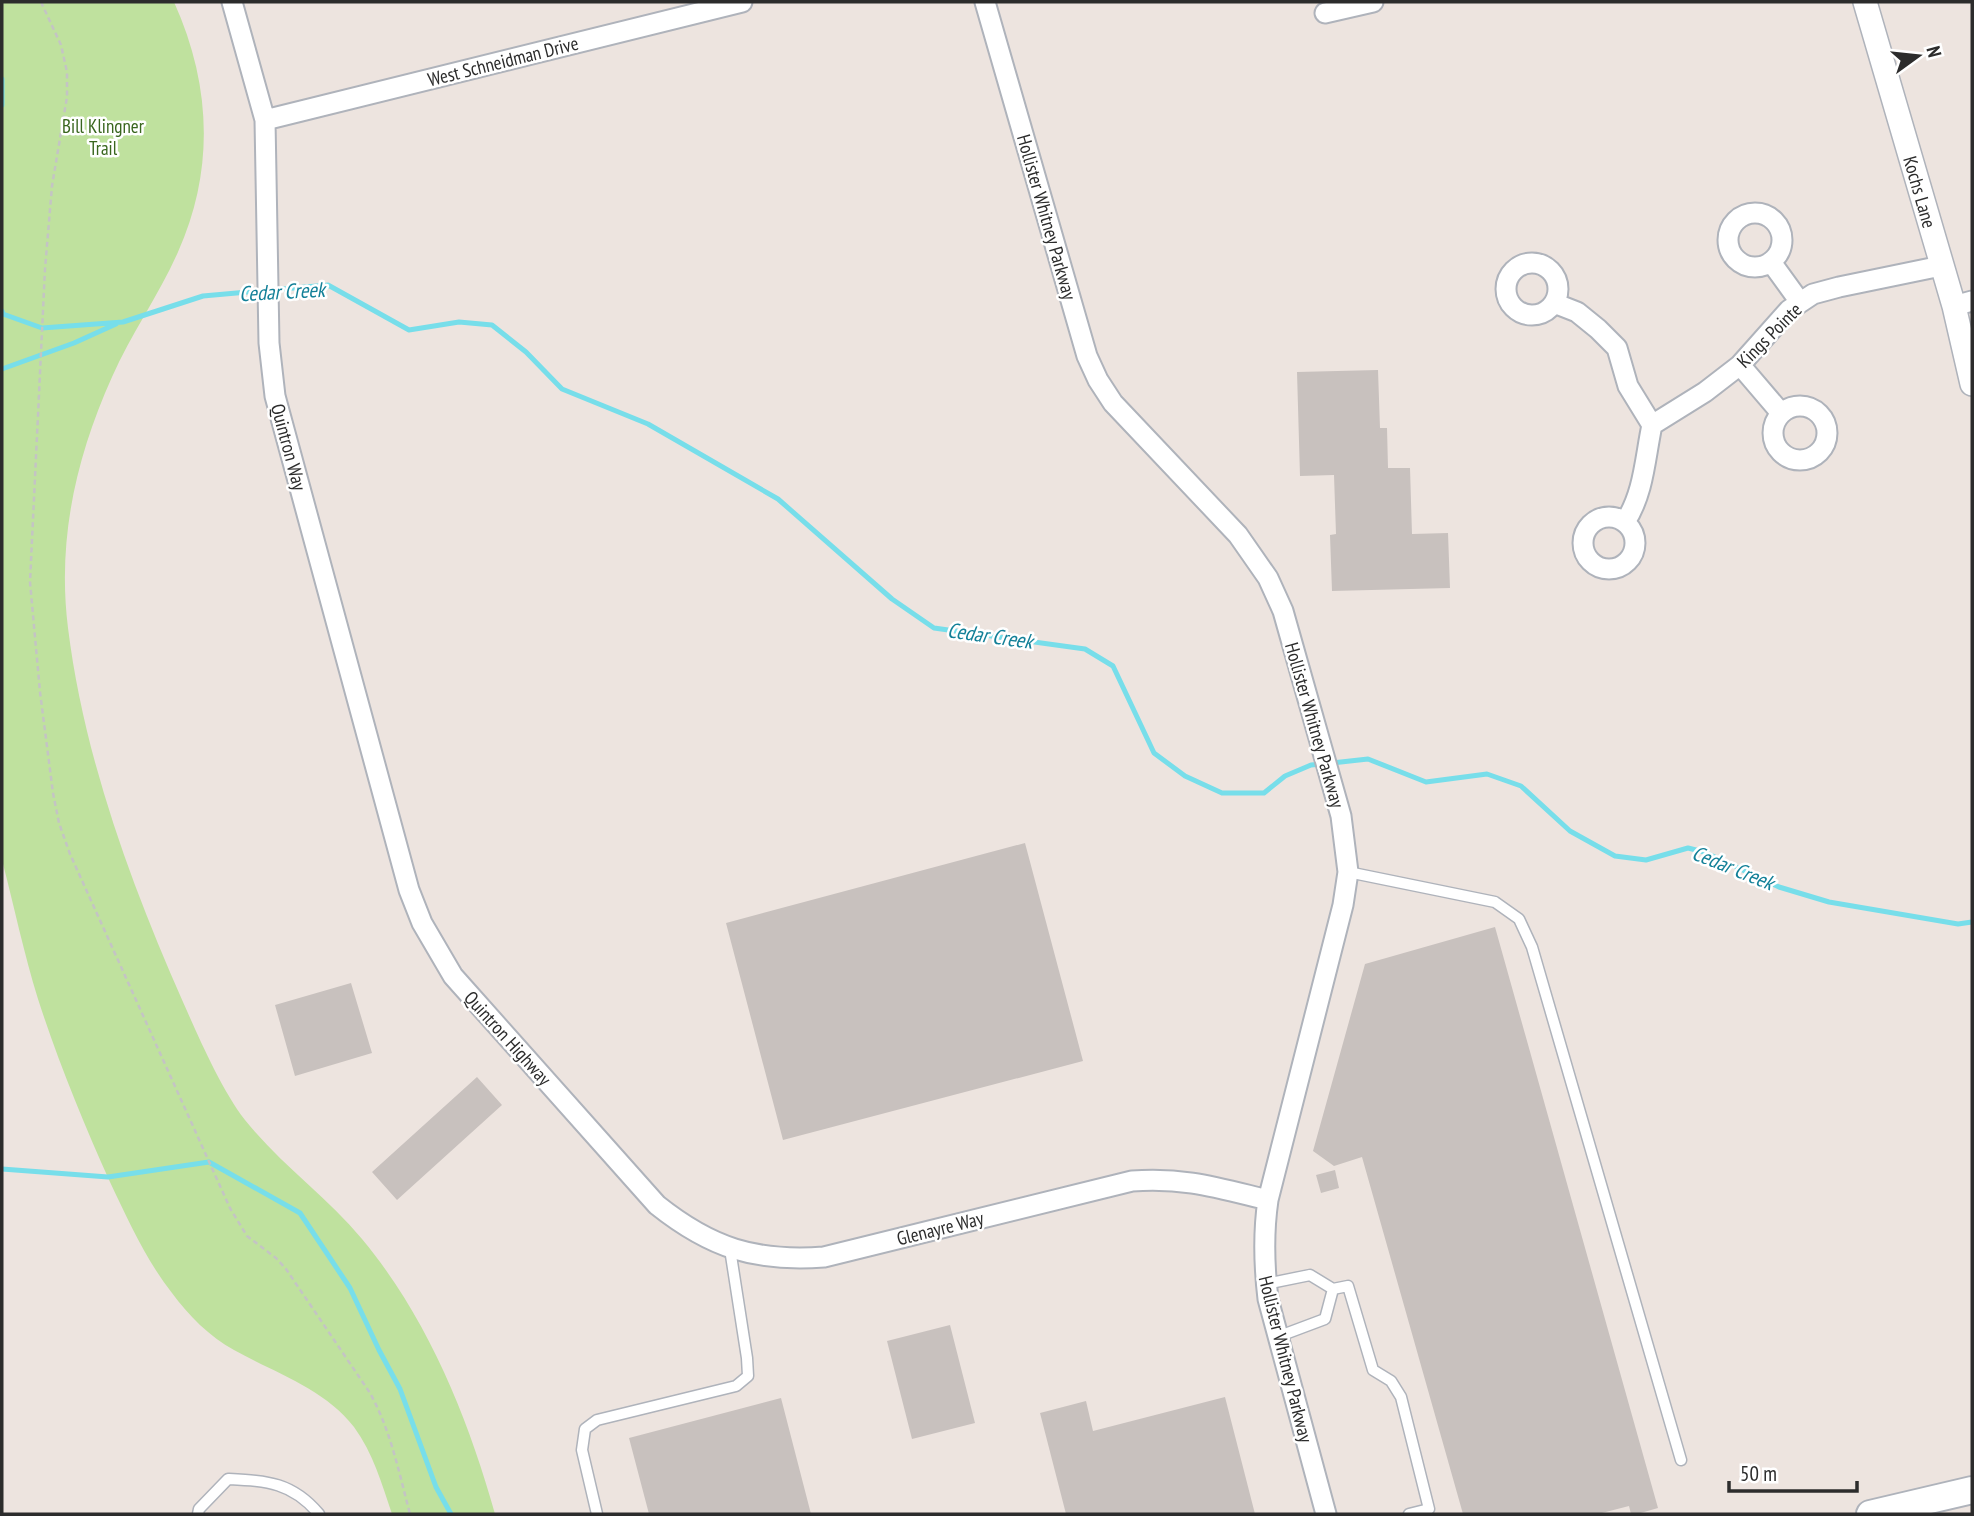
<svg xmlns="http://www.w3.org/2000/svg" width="1974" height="1516" viewBox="0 0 1974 1516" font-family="'PT Sans Narrow',sans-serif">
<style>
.green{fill:#bfe19e}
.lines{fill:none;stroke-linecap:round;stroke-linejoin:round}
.stream{stroke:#77deea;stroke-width:5}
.building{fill:#c8c1be}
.service-casing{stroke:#afb3bb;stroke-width:13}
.minor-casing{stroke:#afb3bb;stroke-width:23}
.tertiary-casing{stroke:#afb3bb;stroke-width:26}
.secondary-casing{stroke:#afb3bb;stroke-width:30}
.path{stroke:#c4c4c4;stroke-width:2.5;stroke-dasharray:5 3.5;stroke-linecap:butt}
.service{stroke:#fff;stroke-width:10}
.minor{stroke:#fff;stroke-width:19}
.tertiary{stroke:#fff;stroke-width:23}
.secondary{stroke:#fff;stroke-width:26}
.labels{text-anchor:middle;stroke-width:5;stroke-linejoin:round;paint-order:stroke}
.street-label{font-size:19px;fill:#2c2c2c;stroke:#fff}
.park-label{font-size:19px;fill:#39661e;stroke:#fff}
.water-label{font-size:21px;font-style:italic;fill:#138098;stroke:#fff}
</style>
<rect width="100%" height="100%" fill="#ede4df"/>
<!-- green -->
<path class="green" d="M2 2H174C211 84 215 169 178 252 159 295 131 334 112 377 76 457 57 540 68 628 84 757 131 884 183 1002 199 1038 221 1089 245 1120 280 1164 326 1196 362 1239 427 1317 468 1417 495 1514H392C382 1484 373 1453 354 1427 325 1389 275 1373 234 1350 210 1337 188 1315 172 1293 146 1260 128 1220 110 1182 83 1122 58 1061 38 999 24 954 14 906 2 860Z"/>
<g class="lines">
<!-- stream -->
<path class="stream" d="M2 79V105
M2 311 3 314 42 328 123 322 203 296 328 285 409 330 459 322 492 325 526 352 562 389 648 424 778 499 892 599 934 628 1085 649 1113 666 1154 753 1185 776 1222 793H1264L1285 776 1311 765 1322 764
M2 369 74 343 116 324
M1332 763 1368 759 1426 782 1487 774 1521 786 1570 831 1615 856 1646 860 1688 848 1704 852 1779 887 1829 902 1958 924 1972 922
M2 1169 108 1177 209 1162 300 1213 350 1288 379 1350 400 1389 436 1487 451 1514"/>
</g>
<!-- building -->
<path class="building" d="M1378 370 1380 428H1387L1388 468H1410L1412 534 1448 533 1450 588 1332 591 1330 535 1336 534 1334 475 1300 476 1297 372Z
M1025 843 1083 1061 783 1140 726 923Z
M1495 927 1658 1508 1637 1514H1631L1629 1506 1598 1514H1463L1362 1157 1334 1166 1313 1151 1365 964Z
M351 983 372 1053 295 1076 275 1005Z
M477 1077 502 1105 397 1200 372 1172Z
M1335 1170 1339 1188 1321 1193 1316 1175Z
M950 1325 975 1423 912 1439 887 1341Z
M1225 1397 1255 1514H1066L1040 1413 1086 1401 1093 1431Z
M781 1398 811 1514H649L629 1438Z"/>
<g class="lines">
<!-- service casing -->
<g class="service-casing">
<path id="service" d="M1348 872 1495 902 1519 919 1532 947 1681 1460
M1266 1284 1310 1275 1333 1289 1348 1286 1373 1370 1391 1381 1401 1397 1429 1509 1409 1514
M1277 1337 1325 1319 1333 1289
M198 1514 199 1509 228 1479C267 1481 292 1482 319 1514
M597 1514 582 1450 585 1429 597 1420 736 1386 748 1376 747 1358 730 1249"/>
</g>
<!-- minor casing -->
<g class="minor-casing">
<path id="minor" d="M232 2 265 120 269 343 275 396 409 890 422 923 453 976 657 1205C711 1248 755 1262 824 1257L1132 1181C1184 1177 1218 1188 1268 1200
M985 2 1087 356 1098 380 1113 403 1238 535 1268 578 1283 611 1341 816 1348 872 1343 905 1268 1200C1263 1234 1264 1265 1268 1299L1326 1514
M1325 13 1373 2
M265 120 742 2
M1728 240a27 27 0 1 1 54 0a27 27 0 1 1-54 0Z
M1771 262 1800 302
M1506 289a26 26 0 1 1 52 0a26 26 0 1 1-52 0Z
M1554 303 1577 312 1598 329 1617 348 1628 386 1652 425
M1954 306 1972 301
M1740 365 1781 413
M1773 433a27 27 0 1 1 54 0a27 27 0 1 1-54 0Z
M1652 425 1705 392 1740 365 1789 310 1813 294 1839 287 1941 266
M1583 543a26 26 0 1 1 52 0a26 26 0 1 1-52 0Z
M1625 522C1644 493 1645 458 1652 425"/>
</g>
<!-- tertiary casing -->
<g class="tertiary-casing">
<path id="tertiary" d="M1865 2 1954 306 1972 384"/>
</g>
<!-- secondary casing -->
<g class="secondary-casing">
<path id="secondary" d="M1870 1514 1972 1490"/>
</g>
<!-- path -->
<path class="path" d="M41 2 61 45 67 72V97L52 186 45 269 30 582 40 692 53 793 59 823 70 854 230 1208 247 1236 276 1258 286 1269 370 1393C391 1431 399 1473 410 1514"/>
<!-- service -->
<use href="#service" class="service"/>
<!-- minor -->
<use href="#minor" class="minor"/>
<!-- tertiary -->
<use href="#tertiary" class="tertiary"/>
<!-- secondary -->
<use href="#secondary" class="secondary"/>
</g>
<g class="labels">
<!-- street labels -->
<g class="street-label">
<text transform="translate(503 61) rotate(-14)" y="7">West Schneidman Drive</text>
<text transform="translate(1920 192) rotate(74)" y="7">Kochs Lane</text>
<text transform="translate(1047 217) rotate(74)" y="7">Hollister Whitney Parkway</text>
<text transform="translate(1769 335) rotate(-45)" y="7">Kings Pointe</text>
<text transform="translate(289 447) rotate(75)" y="7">Quintron Way</text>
<text transform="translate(1315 725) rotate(74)" y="7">Hollister Whitney Parkway</text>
<text transform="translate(508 1038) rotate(48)" y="7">Quintron Highway</text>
<text transform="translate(940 1228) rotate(-14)" y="7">Glenayre Way</text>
<text transform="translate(1286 1359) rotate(76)" y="7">Hollister Whitney Parkway</text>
</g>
<!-- park labels -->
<g class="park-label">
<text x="103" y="133">Bill Klingner<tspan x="103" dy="22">Trail</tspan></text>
</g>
<!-- water labels -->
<g class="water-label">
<text transform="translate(282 292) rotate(-3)" y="7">Cedar Creek</text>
<text transform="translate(990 636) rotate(8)" y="7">Cedar Creek</text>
<text transform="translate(1733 868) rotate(22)" y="7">Cedar Creek</text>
</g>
</g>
<!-- border -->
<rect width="1974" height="1516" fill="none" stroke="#2c2c2c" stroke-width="7"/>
<!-- north arrow -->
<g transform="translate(1918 56) rotate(75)" stroke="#ffffff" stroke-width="5" paint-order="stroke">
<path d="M0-5L12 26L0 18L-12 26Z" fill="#2c2c2c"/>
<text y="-10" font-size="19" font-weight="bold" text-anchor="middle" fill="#2c2c2c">N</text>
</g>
<!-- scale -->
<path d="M1729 1481v10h128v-10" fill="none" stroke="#2c2c2c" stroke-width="3.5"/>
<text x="1740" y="1481" font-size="21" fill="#2c2c2c" stroke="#ffffff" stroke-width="5" paint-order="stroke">50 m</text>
</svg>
